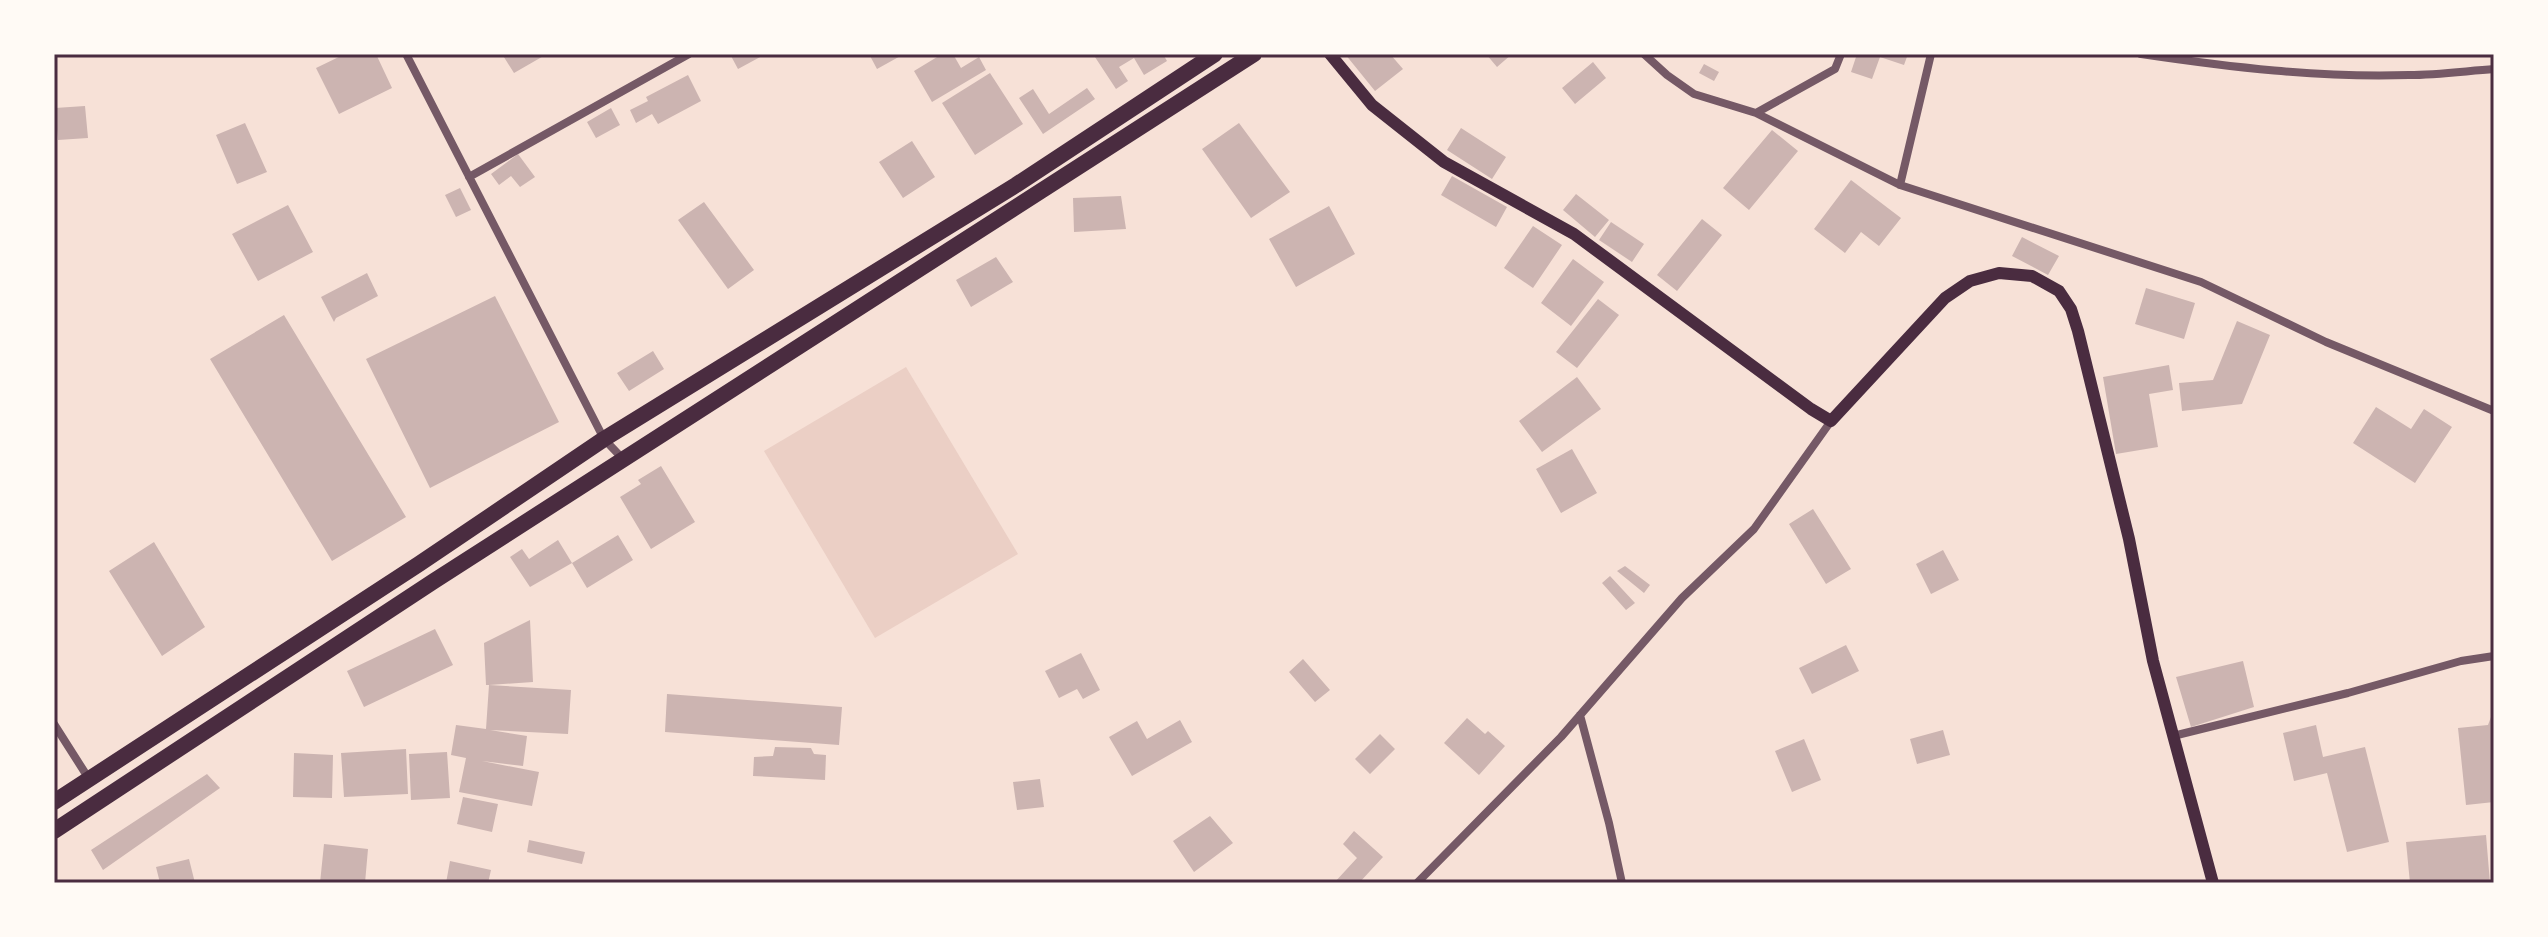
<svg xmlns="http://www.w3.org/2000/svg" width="2548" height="937" viewBox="0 0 2548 937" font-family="'Source Sans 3',sans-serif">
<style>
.green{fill:#ebcfc5}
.building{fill:#ccb4b1}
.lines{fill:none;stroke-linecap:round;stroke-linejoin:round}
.minor{stroke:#755966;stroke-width:8}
.secondary{stroke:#4a2c40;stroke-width:12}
.trunk{stroke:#4a2c40;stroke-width:16}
.neatline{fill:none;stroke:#4a2c40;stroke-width:3}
</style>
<rect width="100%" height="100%" fill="#f7e1d7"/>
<!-- green -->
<path class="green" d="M906 367 1018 554 875 638 764 451Z"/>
<!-- building -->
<path class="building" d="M345 54H376L392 88 339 114 316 68Z
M502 54H547L514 73Z
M734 54H761L762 56 738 69 731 56Z
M869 54H904L877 69Z
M942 54H953L961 68 979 57 986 70 932 102 914 71Z
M1093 54H1163L1167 61 1144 75 1134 58 1119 67 1128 81 1116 89Z
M1345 54H1390L1403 69 1375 91Z
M1486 54H1512L1497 67Z
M1857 54H1908L1904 65 1880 57 1872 79 1851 72Z
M1593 62 1606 78 1575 104 1562 88Z
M1704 64 1719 72 1714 81 1699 73Z
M990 73 1023 124 975 155 942 103Z
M688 75 701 101 658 124 652 114 636 123 630 110 648 101 646 97Z
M1087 88 1095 99 1043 134 1019 98 1033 89 1049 114Z
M85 106 88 138 58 140 55 108Z
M611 108 620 125 596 138 587 122Z
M245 123 267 172 237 184 216 135Z
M1239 123 1290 192 1251 218 1202 149Z
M1461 128 1506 157 1492 179 1447 150Z
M1772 130 1798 151 1749 210 1723 188Z
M912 141 935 177 903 198 879 162Z
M518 154 535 177 520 187 511 176 499 185 491 174Z
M1452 176 1507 207 1496 227 1441 195Z
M1851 180 1901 218 1879 246 1861 232 1845 253 1814 229Z
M460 188 471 210 456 217 445 195Z
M1576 194 1609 220 1595 237 1563 210Z
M1121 196 1126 229 1074 232 1073 198Z
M704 202 754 270 728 289 678 220Z
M288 205 313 252 258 281 232 234Z
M1329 206 1355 254 1296 287 1269 239Z
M1702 219 1722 235 1677 291 1657 275Z
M1611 222 1644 244 1632 262 1599 240Z
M1533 226 1562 245 1533 288 1504 268Z
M2022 237 2059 256 2048 275 2012 256Z
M996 257 1013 282 971 307 956 280Z
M1573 259 1604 282 1571 326 1541 303Z
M367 273 378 296 336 318 334 322 321 297Z
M2146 288 2195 303 2184 339 2135 324Z
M495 296 559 422 430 488 366 359Z
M1598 299 1619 315 1577 368 1556 352Z
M284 315 406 517 332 561 210 359Z
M2237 321 2270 335 2242 404 2182 411 2179 383 2213 380Z
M653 351 664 369 629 391 617 373Z
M2169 365 2173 390 2149 394 2158 447 2116 454 2103 377Z
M1577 377 1601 409 1542 452 1519 421Z
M2376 407 2411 429 2424 409 2452 427 2415 483 2353 443Z
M1572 449 1597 493 1561 513 1536 469Z
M661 466 695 522 651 549 620 497 641 484 638 480Z
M1813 509 1851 569 1826 584 1789 524Z
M618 535 633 560 587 588 572 563Z
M558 540 572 563 530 587 510 557 522 549 529 559Z
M154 542 205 627 162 656 109 571Z
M1943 550 1959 580 1931 594 1916 564Z
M1625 566 1650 585 1644 593 1617 571Z
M1610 576 1635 603 1626 610 1602 583Z
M530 620 533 682 489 685 571 690 568 734 490 730 527 736 523 766 482 761 539 772 532 806 459 792 466 758 451 755 456 725 486 729 489 685H486L484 643Z
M435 629 453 665 364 707 347 671Z
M1846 645 1859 671 1812 694 1799 668Z
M1081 653 1100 690 1083 699 1077 689 1059 698 1045 671Z
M1303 659 1330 690 1315 702 1289 672Z
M2243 661 2254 707 2191 727 2176 677Z
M667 694 842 707 839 745 665 732Z
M2494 709V802L2466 805 2458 728 2488 725Z
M1467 718 1485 734 1488 731 1505 746 1479 775 1444 743Z
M1180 720 1192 742 1132 776 1109 737 1137 721 1147 739Z
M2316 725 2323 757 2365 747 2389 842 2347 852 2327 773 2294 781 2283 733Z
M1943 730 1950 755 1917 764 1910 739Z
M1380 734 1395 749 1370 774 1355 759Z
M1804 739 1821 780 1792 792 1775 751Z
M775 747 811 748 814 754 826 755 825 780 753 776 754 757 773 756Z
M406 749 408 794 344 797 341 753Z
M447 752 450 798 411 800 409 754Z
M294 753 333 755 332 798 293 797Z
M207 774 220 788 103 870 91 850Z
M1040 779 1044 807 1017 810 1013 782Z
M463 797 498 804 492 832 457 824Z
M1210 816 1233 843 1194 872 1173 841Z
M1354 831 1383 857 1359 883H1334L1357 858 1343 844Z
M2486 835 2490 883H2410L2406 842Z
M529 840 585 852 582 864 527 852Z
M324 844 368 849 365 883H320Z
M189 859 195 883H160L156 867Z
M450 861 491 870 488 883H446Z"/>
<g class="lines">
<!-- minor -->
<path class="minor" d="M406 54 604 439 623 459
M1644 54 1667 75 1694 94 1756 113 1835 69 1841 54
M2141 54C2229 67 2319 78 2409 75 2437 75 2466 71 2494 69
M1756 113 1900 185 2201 282 2326 342 2494 411
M469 177 689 54
M1900 185 1931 54
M1580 715 1609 823 1622 883
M54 724 89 779
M2173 736 2348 693 2461 661 2494 656
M1417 883 1561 737 1682 598 1754 529 1831 421"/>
<!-- secondary -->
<path class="secondary" d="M1330 54 1372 105 1444 162 1574 234 1811 409 1831 421 1945 298 1970 281 1999 273 2032 276 2059 291 2071 309 2078 331 2129 539 2153 661 2213 883"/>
<!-- trunk -->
<path class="trunk" d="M54 802 419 564 604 439 1016 185 1215 54
M54 831 434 581 1254 54"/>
</g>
<!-- border -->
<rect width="2548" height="937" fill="none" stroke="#fffaf5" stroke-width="112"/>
<rect x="56" y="56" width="2436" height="825" class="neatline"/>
</svg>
